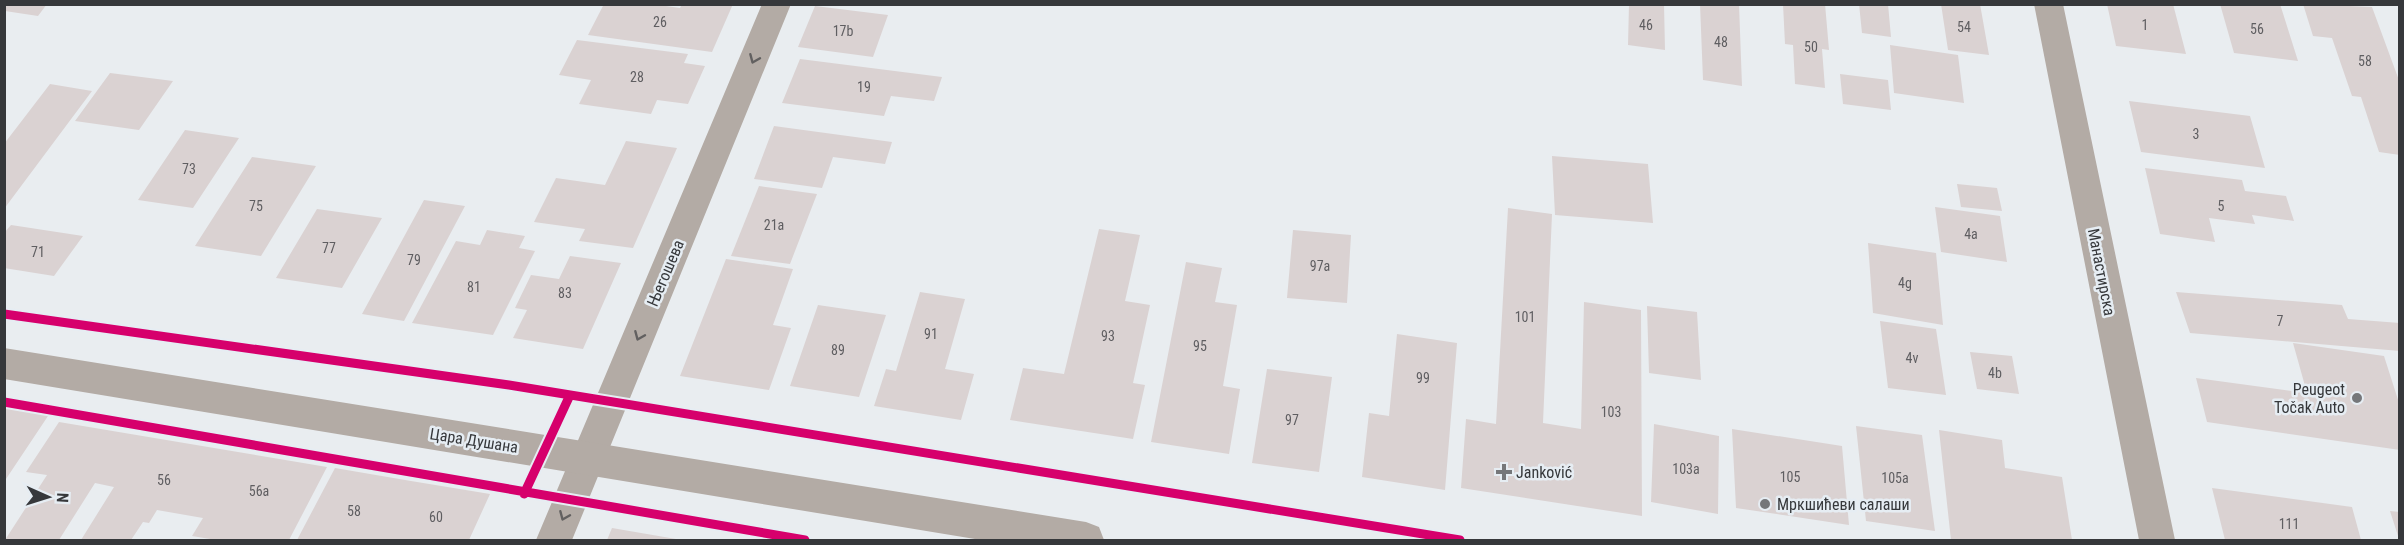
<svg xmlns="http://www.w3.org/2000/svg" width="2404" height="545" viewBox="0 0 2404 545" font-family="'Roboto Condensed',sans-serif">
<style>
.building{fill:#dad2d2}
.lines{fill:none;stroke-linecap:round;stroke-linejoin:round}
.minor{fill:#b3aba5;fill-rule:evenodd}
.tertiary{fill:#b3aba5;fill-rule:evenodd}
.cycleway-casing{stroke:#e6edf3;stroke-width:13}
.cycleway{stroke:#d6006c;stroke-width:9}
.oneway{stroke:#626060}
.poi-dot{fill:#75777a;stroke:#e6edf3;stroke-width:2}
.labels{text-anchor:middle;stroke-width:5;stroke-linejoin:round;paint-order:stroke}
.number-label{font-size:14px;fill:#5f5e61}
.street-label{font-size:16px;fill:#36383b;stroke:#e6edf3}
.poi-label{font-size:16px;fill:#36383b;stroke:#e6edf3;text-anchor:start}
</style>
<rect width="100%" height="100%" fill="#e9edf0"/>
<!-- building -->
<path class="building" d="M5 4H47L38 16 5 11Z
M604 4H652L680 8 682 4H733L712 52 588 35Z
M1629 4H1664L1665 50 1628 45Z
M1700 4H1739L1742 86 1703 80Z
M1783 4H1825L1829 50 1822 49 1825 88 1795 84 1793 45 1785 44Z
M1859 4H1888L1891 37 1862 33Z
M1941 4H1980L1989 55 1948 50Z
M2107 4H2173L2186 54 2116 46Z
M2220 4H2280L2298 61 2234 53Z
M2303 4 2372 7 2400 83V155L2379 152 2361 97 2352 96 2332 38 2313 36Z
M815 6 888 15 873 57 798 47Z
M577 40 688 54 684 63 705 66 688 104 657 100 651 114 579 104 591 80 559 75Z
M1890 45 1958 55 1964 103 1894 93Z
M800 59 942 77 934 101 891 96 884 116 782 103Z
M110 73 173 81 139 130 75 121Z
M1840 74 1888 80 1891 110 1843 104Z
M50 84 92 91 4 209V144Z
M2129 101 2250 116 2265 168 2141 152Z
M774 126 892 142 885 164 833 157 822 188 754 179Z
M185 130 239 138 193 208 138 200Z
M626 141 677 148 633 248 579 241 585 229 534 222 556 178 605 185Z
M1552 156 1648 164 1653 223 1555 215Z
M252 157 316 166 261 256 195 246Z
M2145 168 2242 180 2245 191 2286 196 2294 221 2252 215 2255 224 2209 218 2215 242 2160 234Z
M1957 184 1997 188 2002 211 1961 207Z
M759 186 817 194 790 264 731 256Z
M424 200 465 206 404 321 362 314Z
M1935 207 2000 216 2007 262 1941 252Z
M1508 208 1552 214 1543 423 1581 429 1584 302 1641 310 1642 516 1461 488 1466 419 1496 424Z
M317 209 382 218 342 288 276 278Z
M11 225 83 236 54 276 4 268V233Z
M1099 229 1140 235 1125 301 1150 305 1133 383 1145 385 1133 439 1010 420 1023 368 1064 374Z
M487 230 525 236 519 248 535 251 493 335 412 323 456 241 480 245Z
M1293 230 1351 235 1347 303 1287 298Z
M1868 243 1936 253 1943 325 1873 313Z
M570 256 621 263 583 349 513 338 527 310 515 308 531 275 559 279Z
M726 259 793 269 773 325 791 328 769 390 680 376Z
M1186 262 1222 268 1215 302 1237 305 1223 386 1240 389 1229 454 1151 442Z
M920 292 965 299 945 369 974 374 961 420 874 406 886 369 896 371Z
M2176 292 2342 305 2348 319 2400 323V351L2190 333Z
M818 305 886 315 859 397 790 386Z
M1647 306 1697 312 1701 380 1649 373Z
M1880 321 1936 329 1946 395 1888 388Z
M1397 334 1457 343 1445 490 1362 477 1369 413 1389 416Z
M2293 343 2384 356 2400 406V450L2207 422 2196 378 2307 393Z
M1970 352 2012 356 2019 394 1977 389Z
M1267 369 1332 377 1319 472 1252 463Z
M4 406 50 413 4 482Z
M59 422 226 450 327 467 289 540H216L192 536 203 518 157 510 149 523 143 522 131 540H81L114 487 95 483 59 540H5L47 475 26 472Z
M1654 424 1719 436 1718 514 1651 502Z
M1856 426 1922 435 1935 531 1866 521Z
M1732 429 1842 446 1849 525 1736 508Z
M1939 430 2002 440 2005 468 2062 477 2072 540H1951Z
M335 468 411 481 490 494 469 540H297Z
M2212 488 2352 507 2361 540H2225Z
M2390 511 2400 512V539H2399Z
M612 528 676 539V540H607Z"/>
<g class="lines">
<!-- minor -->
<path class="minor" d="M762 4H791L572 540H536Z
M2034 4H2063L2175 540H2139Z"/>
<!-- tertiary -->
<path class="tertiary" d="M4 348 1086 522 1099 527 1104 540H981L4 379Z"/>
<!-- cycleway casing -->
<g class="cycleway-casing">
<path id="cycleway" d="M4 314 509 385 1460 540
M4 402 805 540
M524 494 570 395"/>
</g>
<!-- cycleway -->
<use href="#cycleway" class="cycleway"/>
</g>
<!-- one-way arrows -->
<defs><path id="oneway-chevron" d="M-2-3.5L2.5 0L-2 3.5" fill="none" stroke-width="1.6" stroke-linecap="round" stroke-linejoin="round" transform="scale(1.5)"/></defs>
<g class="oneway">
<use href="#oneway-chevron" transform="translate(754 59) rotate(113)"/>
<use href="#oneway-chevron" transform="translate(639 336) rotate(113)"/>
<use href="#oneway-chevron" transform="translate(564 516) rotate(113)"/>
</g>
<!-- markers -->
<g class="poi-dot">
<circle cx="2357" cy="398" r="6"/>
<path d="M1501 463h6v6h6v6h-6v6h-6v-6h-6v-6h6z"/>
<circle cx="1765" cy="504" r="6"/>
</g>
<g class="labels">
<!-- number labels -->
<g class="number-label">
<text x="660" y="27">26</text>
<text x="1646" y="30">46</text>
<text x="2145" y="30">1</text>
<text x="1964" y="32">54</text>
<text x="2257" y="34">56</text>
<text x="843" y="36">17b</text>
<text x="1721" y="47">48</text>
<text x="1811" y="52">50</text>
<text x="2365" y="66">58</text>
<text x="637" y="82">28</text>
<text x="864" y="92">19</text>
<text x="2196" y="139">3</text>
<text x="189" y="174">73</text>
<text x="256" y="211">75</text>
<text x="2221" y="211">5</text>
<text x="774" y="230">21a</text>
<text x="1971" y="239">4a</text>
<text x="329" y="253">77</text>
<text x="38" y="257">71</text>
<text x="414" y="265">79</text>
<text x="1320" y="271">97a</text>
<text x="1905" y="288">4g</text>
<text x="474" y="292">81</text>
<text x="565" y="298">83</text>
<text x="1525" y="322">101</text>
<text x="2280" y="326">7</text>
<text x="931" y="339">91</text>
<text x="1108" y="341">93</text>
<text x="1200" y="351">95</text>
<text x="838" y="355">89</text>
<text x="1912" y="363">4v</text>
<text x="1995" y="378">4b</text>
<text x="1423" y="383">99</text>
<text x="1611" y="417">103</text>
<text x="1292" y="425">97</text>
<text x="1686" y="474">103a</text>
<text x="1790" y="482">105</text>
<text x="1895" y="483">105a</text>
<text x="164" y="485">56</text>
<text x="259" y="496">56a</text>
<text x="354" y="516">58</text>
<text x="436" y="522">60</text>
<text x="2289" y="529">111</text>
</g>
<!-- street labels -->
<g class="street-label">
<text transform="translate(2102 272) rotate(79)" y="6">Манастирска</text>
<text transform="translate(665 273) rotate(-67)" y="6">Његошева</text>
<text transform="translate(474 440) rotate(9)" y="6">Цара Душана</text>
</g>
<!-- poi labels -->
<g class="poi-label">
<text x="2345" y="395" text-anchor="end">Peugeot<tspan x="2345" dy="18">Točak Auto</tspan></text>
<text x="1516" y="478">Janković</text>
<text x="1777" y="510">Мркшићеви салаши</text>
</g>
</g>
<!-- border -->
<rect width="2404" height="545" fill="none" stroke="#36383b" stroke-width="12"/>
<!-- north arrow -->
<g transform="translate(48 497) rotate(93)" stroke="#e6edf3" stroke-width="4.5" paint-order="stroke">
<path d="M0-4.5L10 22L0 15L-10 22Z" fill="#36383b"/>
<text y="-9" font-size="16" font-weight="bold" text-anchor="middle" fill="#36383b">N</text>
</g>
</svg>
